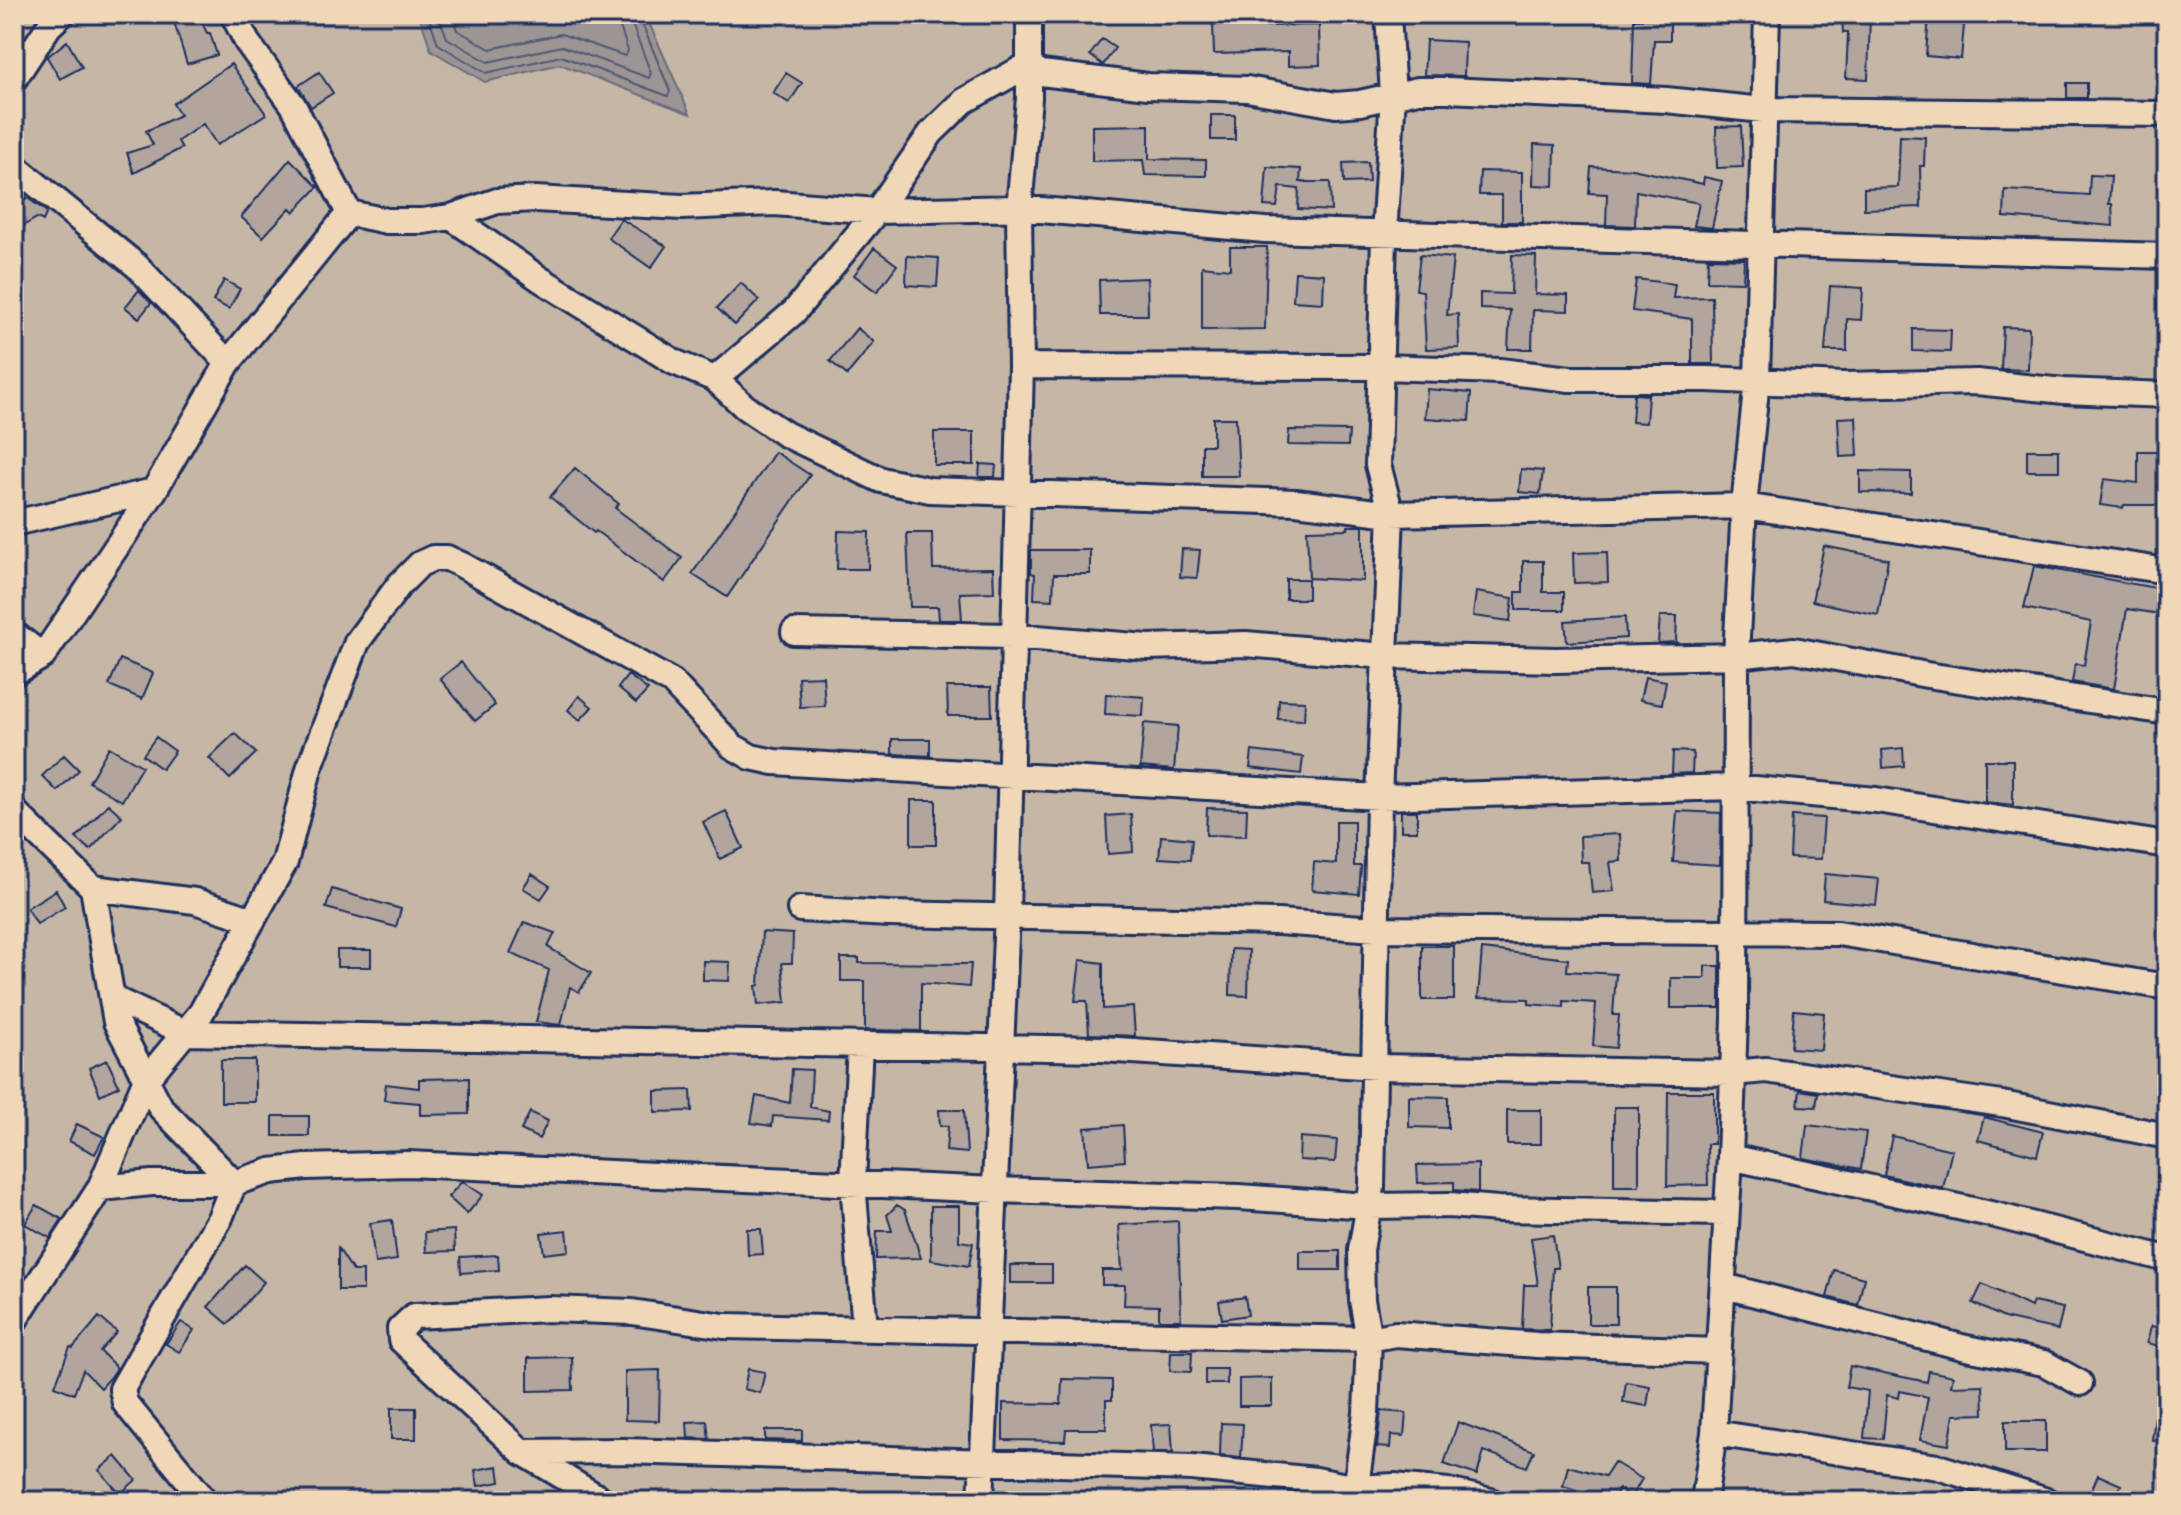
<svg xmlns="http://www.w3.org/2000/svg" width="2181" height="1515" viewBox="0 0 2181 1515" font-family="Mynerve,sans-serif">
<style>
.green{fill:#c6b6a6;stroke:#707282;stroke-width:2}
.water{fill:#9c9594;stroke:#686c7e;stroke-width:2}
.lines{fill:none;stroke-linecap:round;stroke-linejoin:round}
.shore{stroke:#4f5874;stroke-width:2}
.building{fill:#b1a59e;stroke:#1b2f5e;stroke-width:2}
.minor-casing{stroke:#1b2f5e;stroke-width:30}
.minor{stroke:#f0d7b8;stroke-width:24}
</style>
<rect width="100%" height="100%" fill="#e3cdb3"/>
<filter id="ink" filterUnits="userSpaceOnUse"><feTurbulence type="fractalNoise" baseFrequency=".0125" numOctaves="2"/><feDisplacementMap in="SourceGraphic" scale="16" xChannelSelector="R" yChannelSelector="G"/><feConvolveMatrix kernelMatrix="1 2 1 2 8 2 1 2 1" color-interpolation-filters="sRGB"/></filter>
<g filter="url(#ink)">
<!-- green -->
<path class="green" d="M14 14H2167V1501H14Z"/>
<!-- water -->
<path class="water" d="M419 14H645L690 114 560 64 485 82 431 50Z"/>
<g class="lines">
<!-- shore -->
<path class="shore" d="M428 14 438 44 486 73 561 56 668 96 670 91 638 14
M438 14 447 38 488 62 562 46 649 78 651 73 628 14
M451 14 457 30 490 49 561 34 625 56 628 51 616 14"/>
</g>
<!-- building -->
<path class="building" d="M184 14H198L207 33H210L217 55 187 64 173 19Z
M1842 14H1870L1868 79 1846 78 1848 33H1843Z
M1929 14H1965L1961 59 1926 56Z
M1670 18V40H1654L1651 84 1632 83 1634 19Z
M1267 22V26L1319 25 1320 65 1288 66V52L1214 54 1213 24Z
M1102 39 1115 48 1103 65 1090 55Z
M1426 40 1465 42 1464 76 1424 75Z
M67 41 82 67 60 79 47 57Z
M231 64 266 114 217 145 203 124 178 141 182 148 134 173 127 153 153 145 146 131 180 115 173 104Z
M319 72 333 93 311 107 298 86Z
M786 73 802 83 789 103 773 93Z
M2067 83H2087V98H2067Z
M1211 115H1235V140H1211Z
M1149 125V159L1206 160V176L1145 175 1143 160 1092 161V126Z
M1741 126 1743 167 1717 168 1716 127Z
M1900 136 1925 137 1924 166H1920L1921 207 1864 209V188L1898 187Z
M1534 144 1555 145 1554 186 1533 185Z
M290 159 318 187 294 212 290 208 263 237 241 217Z
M1368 162 1369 182 1344 183 1343 163Z
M1267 167 1301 169 1300 182H1330L1331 211 1298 209 1299 189 1280 187 1277 207 1264 206Z
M1591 167 1632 169 1703 184 1704 177 1722 181 1712 228 1694 226 1699 203 1636 191 1635 226 1606 225 1607 194 1589 193Z
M1480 171 1522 172V222H1502V195H1479Z
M2090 175 2111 176 2109 204H2112L2113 226 2004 217 2005 190 2089 195Z
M26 197 47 212 43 221 37 218 14 231V222Z
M621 219 666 246 651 268 608 238Z
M1230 247H1267L1265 329 1202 330V266L1230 269Z
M874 248 897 265 877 292 854 275Z
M1420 255 1453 258 1447 315 1458 314 1459 348 1426 349 1423 291 1416 290Z
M1512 255 1536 256 1535 294 1568 295V311L1533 310 1532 349H1508L1510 310 1480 309V293L1511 294Z
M907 256 939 258 937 287 906 285Z
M1708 258 1744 259 1743 282 1707 281Z
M1295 272 1324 274 1323 303 1293 301Z
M1147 278 1148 315H1100L1099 280Z
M1636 279 1675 284 1673 298 1712 297 1713 364H1692V319L1632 311Z
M224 280 240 289 229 309 213 301Z
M741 283 759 300 735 325 717 308Z
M1830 286 1863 288 1861 320 1847 319V351H1825Z
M139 290 151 303 139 318 125 307Z
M2003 327 2029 328 2028 370 2001 369Z
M857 328 874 342 847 375 830 361Z
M1913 329 1951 330 1950 352 1913 351Z
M1427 389 1471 393 1469 421 1425 418Z
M1634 394 1648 395 1646 423 1632 422Z
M1856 417 1858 456 1840 457 1838 418Z
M1213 418H1236L1239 476H1202V445H1213Z
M1289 430 1349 431 1348 446 1288 445Z
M934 432H974V465H934Z
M2027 450H2059V471H2027Z
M2138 451H2167V505H2124L2123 508 2100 505 2104 479 2138 483Z
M775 452 810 475 727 597 692 574Z
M980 464 996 465 995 477H979Z
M575 468 619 504 615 508 682 558 664 582 596 531 594 533 550 497Z
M1521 469 1543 471 1540 494 1519 492Z
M1860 471 1911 472V493L1860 492Z
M1348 526H1363V581L1309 578 1307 530 1348 529Z
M838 531 869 532 868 569H837Z
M907 533H932L933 569 993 568 994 592 960 593 962 620H939L938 607H910Z
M1824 546 1888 559 1878 615 1812 601Z
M1182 549 1200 550 1197 578 1180 577Z
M1031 550H1090V574H1054L1053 600 1034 599 1035 574 1031 573Z
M1607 552 1608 582 1574 583 1573 553Z
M1523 561H1543V592H1564V610H1516V592H1523Z
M2034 566 2167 590V615L2127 609 2114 689 2072 682 2075 664 2084 665 2091 622 2024 608Z
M1286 579H1308V599H1286Z
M1476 592 1513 598 1510 621 1473 616Z
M1660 616H1677L1676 642 1658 643Z
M1625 617 1626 638 1567 642 1565 621Z
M120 659 153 673 142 699 109 685Z
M461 662 495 705 475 721 440 679Z
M628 675 648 690 636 703 618 688Z
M823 676 825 706 800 707 798 677Z
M1645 677 1666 681 1662 704 1640 700Z
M947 687H991L992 716H948Z
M1106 694 1144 697 1143 716 1105 714Z
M579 696 592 707 580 720 568 710Z
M1279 700 1305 701 1304 720 1278 719Z
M1144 723 1178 726 1174 770 1140 767Z
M235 733 256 753 230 779 209 758Z
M156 737 175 751 162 769 143 755Z
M892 739H930V756L892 754Z
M109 747 142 766 122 801 89 782Z
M1903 748 1904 766 1883 768 1882 750Z
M1252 751 1303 757 1301 774 1250 768Z
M1673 751 1693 752 1692 773 1672 774Z
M64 755 79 770 57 791 42 776Z
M1985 760H2013V805L1985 802Z
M911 800H936V845H911Z
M108 804 122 816 90 850 76 838Z
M1207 808 1247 809 1246 836 1206 835Z
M726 811 743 848 720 859 703 822Z
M1401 811H1417V831H1401Z
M1677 811 1721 813 1720 865 1673 862Z
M1131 814 1133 852 1108 854 1106 816Z
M1792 816 1824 818 1821 859 1790 858Z
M1336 821H1354V866H1361L1359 894 1312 890 1314 862 1336 864Z
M1620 834 1621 861 1610 862 1614 891 1592 893 1589 862H1581L1580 836Z
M1161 836 1192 839 1190 860 1159 858Z
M532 874 550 886 541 899 523 888Z
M1825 874 1879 879 1876 905 1823 900Z
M332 889 401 909 396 927 326 908Z
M56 890 65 907 37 924 27 908Z
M524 922 555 933 548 947 591 973 579 992 570 987 561 1025 536 1022 549 970 510 953Z
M762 932 793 934 792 963H782L786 1002 758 1005 756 986 759 985Z
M1422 946H1454V1000H1422Z
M1231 949 1249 950 1248 996 1230 995Z
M1482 949 1568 959 1567 971 1616 974 1613 1015H1619L1616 1048 1593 1046 1596 1003 1564 1001V1007L1529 1004V999L1478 998Z
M337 950H371V967H337Z
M841 958H859V963L971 964 969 987 921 983V1031L865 1030V981H841Z
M1080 960 1103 963V1009L1133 1007 1135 1036 1089 1034 1087 1001H1075Z
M703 961 730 962 729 981 703 980Z
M1705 966H1720V1008H1671V978H1705Z
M1794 1010 1824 1013 1821 1050 1791 1048Z
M107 1060 119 1086 100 1095 89 1068Z
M221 1060H255V1102H221Z
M792 1069 812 1070 810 1107 829 1111 828 1120 773 1116 772 1126 751 1123 756 1096 790 1103Z
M469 1078V1114L420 1115V1103L384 1100 386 1084 419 1088V1079Z
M691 1090 692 1111 655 1112V1091Z
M1800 1090 1818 1093 1816 1107 1798 1106Z
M1668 1092H1714V1144H1707L1708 1185 1667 1186Z
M1409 1096 1448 1097V1128L1409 1127Z
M1614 1107H1639V1186H1614Z
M939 1110H964L967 1153 946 1151 948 1126H940Z
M1507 1110H1541V1144H1507Z
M530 1112 548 1121 539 1139 521 1130Z
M273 1116H309V1136H273Z
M1984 1117 2043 1132 2037 1156 1978 1140Z
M77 1124 104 1137 95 1154 69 1141Z
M1123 1125 1125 1161 1088 1164 1085 1128Z
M1807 1125 1866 1132 1861 1169 1803 1158Z
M1892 1136 1952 1150 1943 1188 1884 1175Z
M1300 1137 1337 1140 1335 1162 1299 1160Z
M1478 1164V1192L1454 1190V1182L1418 1183 1417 1165Z
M462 1181 483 1195 467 1214 448 1197Z
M36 1205 62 1219 50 1238 25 1224Z
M897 1205 905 1210 921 1258 876 1259 877 1231H892L887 1215Z
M931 1206H959V1241L973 1243 969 1266 931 1260Z
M392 1220 397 1260 375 1263 370 1223Z
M1178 1221 1181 1320H1159V1306L1124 1305 1125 1285H1102V1270H1122L1119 1225Z
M747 1229H761L763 1254 748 1255Z
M454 1230 455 1251 426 1252 425 1232Z
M567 1230 569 1251 544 1254 541 1233Z
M1553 1235 1558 1268H1553L1550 1330 1522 1329 1524 1285H1538L1531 1238Z
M338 1248 353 1271H363V1290H338Z
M1300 1251H1340V1270H1300Z
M498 1255 499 1270 461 1273 460 1257Z
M245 1265 264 1282 228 1324 208 1307Z
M1010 1265H1052V1283H1010Z
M1834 1270 1864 1278 1858 1305 1827 1297Z
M1982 1284 2031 1307 2033 1302 2063 1308 2058 1330 2004 1318 1973 1303Z
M1588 1287H1616V1324H1588Z
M1245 1297 1248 1315 1222 1319 1219 1301Z
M99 1317 117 1332 100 1351 117 1368 111 1377 101 1388 83 1370 74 1394 55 1386 70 1347 73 1348Z
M181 1322 194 1330 179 1352 166 1344Z
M2151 1326 2167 1329V1348L2147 1343Z
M1171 1352H1192L1191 1372 1170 1371Z
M572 1357 573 1390 528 1391V1358Z
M1850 1366 1927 1382 1929 1371 1953 1376 1951 1386 1983 1385 1984 1414 1954 1415 1949 1445 1920 1440 1928 1397 1900 1391 1899 1398 1887 1395 1883 1439 1864 1438 1868 1391 1846 1387Z
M748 1369 765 1372 760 1393 744 1389Z
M1205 1369H1227V1384H1205Z
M660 1370 659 1421 625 1420V1371Z
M1272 1378V1406H1239V1379Z
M1062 1379 1112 1380V1400H1106V1429H1066L1065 1441 1003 1440V1403L1061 1404Z
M1626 1382 1650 1386 1647 1406 1623 1402Z
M2158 1394 2167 1395V1442L2152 1440Z
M391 1408H416V1439H391Z
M1381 1411 1406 1413 1404 1436 1391 1435 1390 1448 1377 1447Z
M707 1421 709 1439 688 1438 687 1422Z
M2005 1421H2046V1452H2005Z
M1458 1422 1534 1451 1527 1467 1484 1451 1477 1475 1444 1464Z
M1221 1423 1243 1424 1241 1458 1220 1456Z
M1171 1424 1173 1452H1153L1151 1425Z
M765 1430H802V1441L765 1440Z
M116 1456 136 1480 120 1494 99 1470Z
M1614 1462 1642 1479 1631 1497 1619 1489 1613 1501H1592L1594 1495 1563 1486 1568 1466 1605 1476Z
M498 1466 500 1482 478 1486 475 1470Z
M2098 1475 2121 1485 2114 1501H2087Z"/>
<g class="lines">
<!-- minor casing -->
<g class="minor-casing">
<path id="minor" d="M233 14 247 42 293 105 349 213 387 221H423L451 217 497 201 535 199 682 207 775 203 877 211 1019 208 1265 230 2167 256
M14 79 49 26 62 14
M14 166 138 267 228 363
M451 217 540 279 674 362 715 379 745 407 785 434 881 480 930 490 1296 502 1391 514 1744 506 2167 571
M1021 366 1382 367 1500 371 1570 379H1707L1843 385 1977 382 2064 391 2167 395
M715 379 794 312 877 211 931 133 964 101 1028 65 1041 73 1148 86 1247 89 1336 105 1360 103 1418 90H1447L1666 100 1763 110 2167 114
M14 523 154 491
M794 632 1012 636 1148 647 1246 644 1385 656 1555 660 1736 656 1794 650 1927 675 2167 712
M14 634 43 656 14 673
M43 656 154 491 228 363 349 213
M14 811 93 888 116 1022 161 1108 234 1183 220 1218 122 1389 125 1403 205 1501
M93 888 195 901 253 920
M800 909 889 914 1278 922 1376 929 1838 933 2167 987
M112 998 186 1033 1102 1049 1376 1067 1732 1073 1766 1070 2002 1104 2167 1136
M860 1045 853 1183 865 1328
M1730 1157 1995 1215 2167 1259
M100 1188 152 1183H234L271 1171 306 1167 408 1164 996 1190 1239 1197 1368 1206 1449 1205 1498 1209 1725 1213
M1724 1286 1966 1348 2044 1363 2080 1383
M14 1321 100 1188 145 1081 201 1013 285 862 309 769 357 642 399 585 420 564 433 558H447L462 565 672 682 732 746 751 757 774 762 1379 797 1734 787 1876 800 2167 845
M1714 1433 1938 1467 2047 1501
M522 1452 623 1451 1192 1468 1316 1480 1356 1488 1394 1486 1448 1491 1491 1501
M604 1501 522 1452 401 1340 400 1329 414 1316 549 1309 632 1312 724 1326 1369 1339 1396 1334 1537 1345 1719 1351
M981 1501 1007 914 1021 366 1019 208 1029 98V14
M1354 1501 1366 1413 1369 1339 1362 1300 1361 1250 1372 1187 1379 797 1391 514 1378 465 1384 235 1393 95 1388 14
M1704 1501 1714 1433 1730 1157 1735 1018 1736 656 1744 506 1757 380 1767 14"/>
</g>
<!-- minor -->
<use href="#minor" class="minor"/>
</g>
</g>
<!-- margin -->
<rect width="2181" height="1515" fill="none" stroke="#f0d7b8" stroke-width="48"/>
<rect x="24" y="24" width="2133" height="1467" fill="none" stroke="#1b2f5e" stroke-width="3" filter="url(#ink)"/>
</svg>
